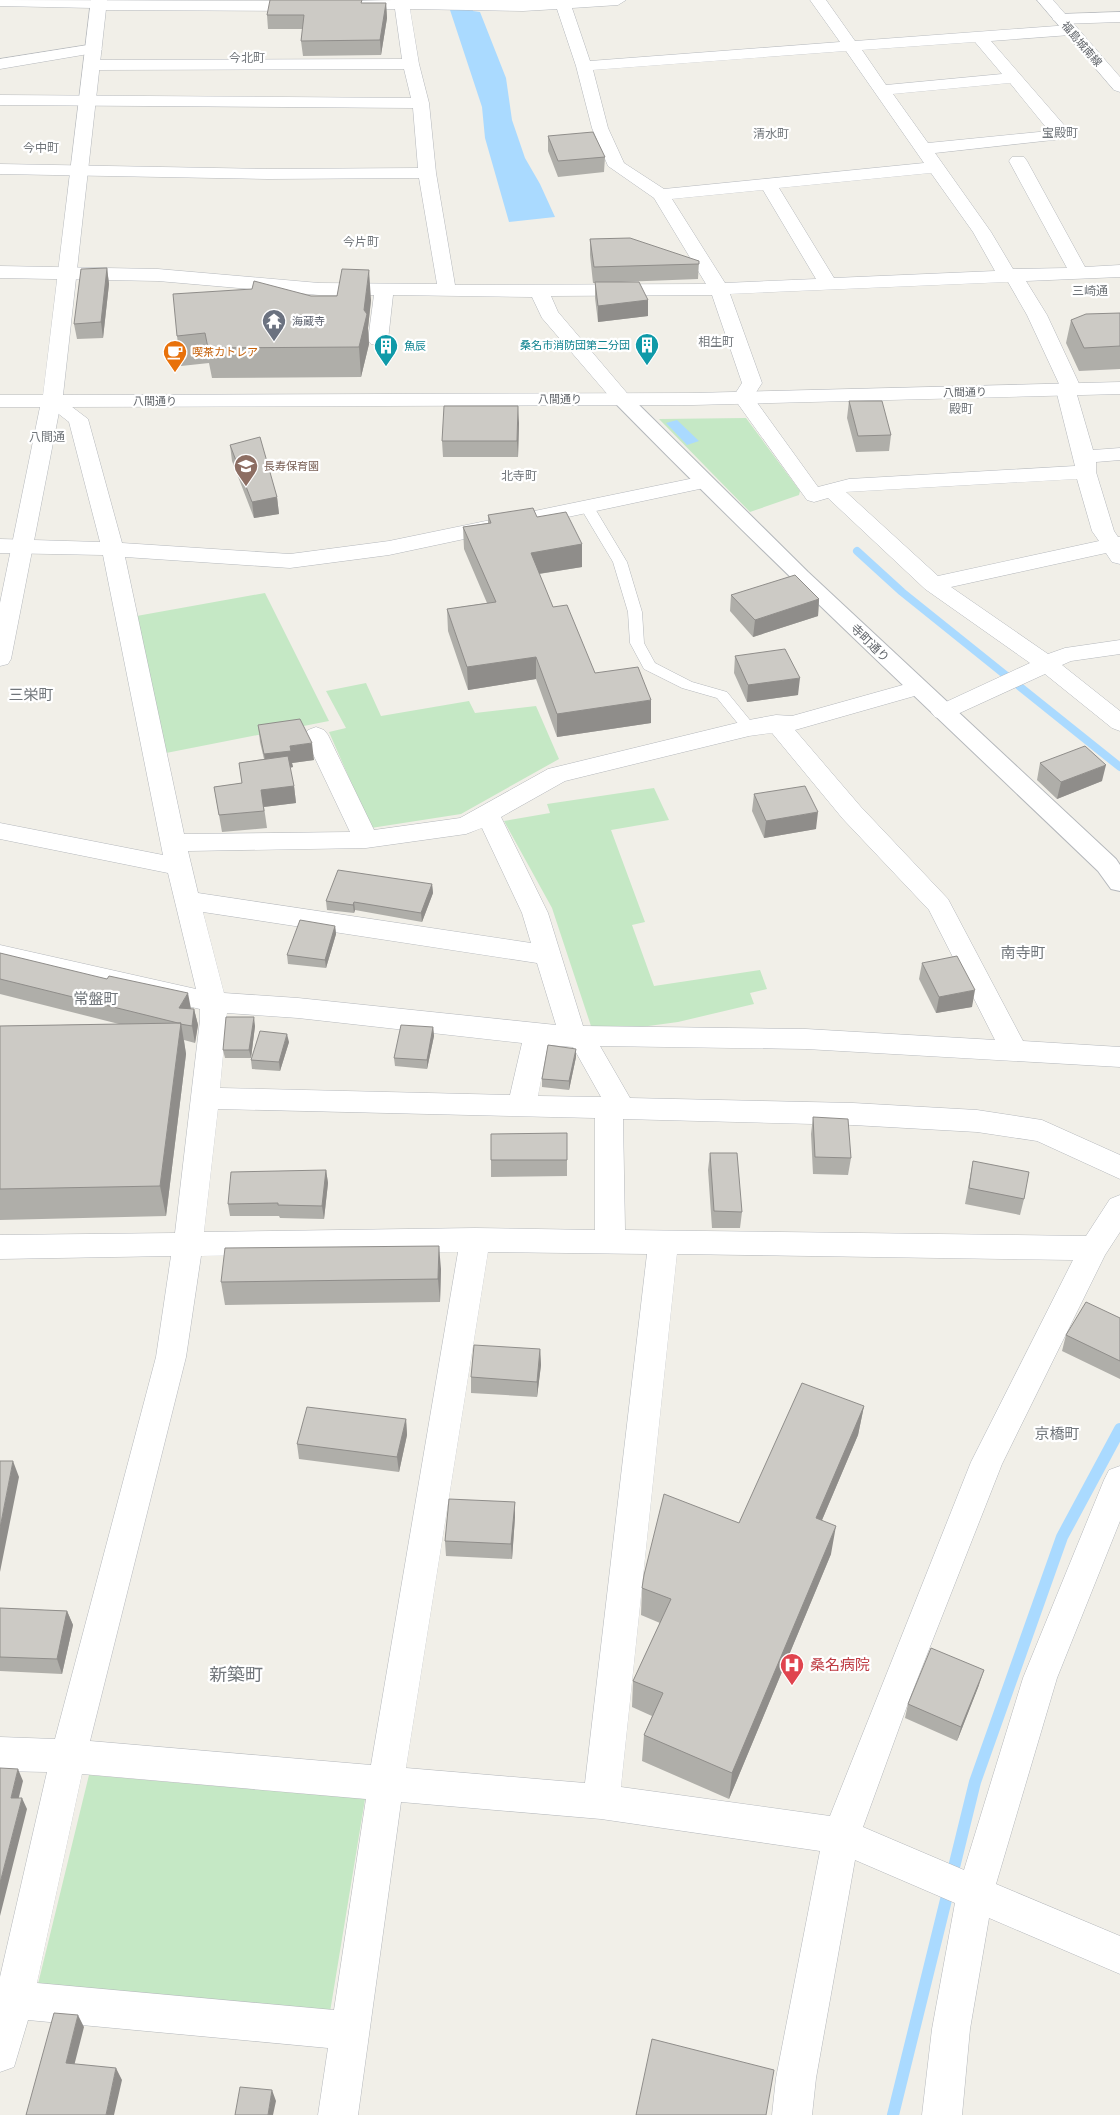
<svg xmlns="http://www.w3.org/2000/svg" width="1120" height="2115" viewBox="0 0 1120 2115" font-family="'Public Sans','Noto Sans JP',sans-serif">
<style>
.green{fill:#c5e8c5}
.water{fill:#aadaff}
.lines{fill:none;stroke-linecap:round;stroke-linejoin:round}
.stream-far1{stroke:#aadaff;stroke-width:8}
.stream{stroke:#aadaff;stroke-width:12}
.service-casing{stroke:#b5b8bc;stroke-width:1}
.pedestrian-casing{stroke:#b5b8bc;stroke-width:2}
.minor-casing{stroke:#b5b8bc;stroke-width:1}
.tertiary-casing{stroke:#b5b8bc;stroke-width:1}
.secondary-casing{stroke:#b6babf;stroke-width:1}
.service{fill:#fff;fill-rule:evenodd}
.pedestrian{fill:#fff;fill-rule:evenodd}
.minor{fill:#fff;fill-rule:evenodd}
.tertiary{fill:#fff;fill-rule:evenodd}
.secondary{fill:#fff;fill-rule:evenodd}
.wall{fill:#afaea9}
.shaded-wall{fill:#8f8d8a}
.building{fill:#cccac5;stroke:#8f8d8a}
.labels{text-anchor:middle;stroke-width:4.5;stroke-linejoin:round;paint-order:stroke}
.far-street-label{font-size:11px;fill:#5f6368;stroke:#fff}
.far-worship-label{font-size:11px;fill:#5b616d;stroke:#fff;text-anchor:start}
.far-culture-label{font-size:11px;fill:#0d838f;stroke:#fff;text-anchor:end}
.far-food-label{font-size:11px;fill:#c56008;stroke:#fff;text-anchor:start}
.far-education-label{font-size:11px;fill:#785e54;stroke:#fff;text-anchor:start}
.far-quarter-label{font-size:12px;fill:#70757a;stroke:#fff}
.street-label{font-size:12px;fill:#5f6368;stroke:#fff}
.quarter-label{font-size:15px;fill:#70757a;stroke:#fff}
.near-health-label{font-size:15px;fill:#be3a42;stroke:#fff;text-anchor:start}
.near-quarter-label{font-size:18px;fill:#70757a;stroke:#fff}
</style>
<rect width="100%" height="100%" fill="#f1efe8"/>
<!-- green -->
<path class="green" d="M746 418 800 491 799 495 750 512 659 419Z
M265 593 329 721 161 754 131 617Z
M366 683 381 716 469 701 475 713 536 706 559 759 461 814 371 828 329 732 346 728 326 691Z
M654 788 669 820 611 830 645 922 632 925 654 986 760 970 767 989 750 993 754 1004 678 1022 604 1032 591 1026 552 908 504 821 550 813 547 804Z
M89 1775 365 1799 330 2012 38 1984Z"/>
<!-- water -->
<path class="water" d="M456 0H471L473 11 480 12 506 78 512 120 525 158 540 184 555 217 509 222 485 138 482 107 450 10H455Z
M677 420 699 441 687 445 666 423Z"/>
<g class="lines">
<!-- stream-far1 -->
<path class="stream-far1" d="M857 551 902 592 1120 767"/>
<!-- stream -->
<path class="stream" d="M893 2115 975 1782 1062 1537 1120 1429"/>
<!-- service casing -->
<g class="service-casing">
<path id="service" d="M587 503 594 507 627 562 642 612 644 643 655 663 692 682 727 692 754 725 757 728 754 731H744L717 698 682 688 644 669 630 643 628 612 613 562 580 507Z"/>
</g>
<!-- pedestrian casing -->
<g class="pedestrian-casing">
<path id="pedestrian" d="M622 393 629 395 808 572 1116 859 1120 865V891L1111 889 1098 871C936 716 772 563 615 403L612 399 615 395Z"/>
</g>
<!-- minor casing -->
<g class="minor-casing">
<path id="minor" d="M0 0 306 1 314 6 306 11 99 10 93 8 0 6Z
M393 0H626L618 5 572 8 590 61 840 42 810 0H826L855 41 1070 25 1076 27 1078 30 1070 35 991 41 1064 125 1066 129 1062 139 935 153 991 232 1013 269 1067 268 1009 161 1012 157H1024L1027 161 1085 267 1120 265V277L1026 281 1047 315 1082 390 1077 395 1093 450 1120 448V460L1096 462V472L1114 531 1118 537H1120V564L1112 562 1106 553 951 587 1048 654 1065 648 1120 640V654L1071 661 1062 665 1120 711V731L1112 728 1045 674 951 717 943 720 935 717 931 712 935 707 1030 663 925 589 828 498 814 502 807 500 733 397 742 383 712 295 551 296 558 312 632 399 629 403 622 405 615 403 542 318 532 297 393 295 388 340 385 344H371L368 340 374 295H319L158 281 0 278V266L158 269 319 283 437 284 419 178 268 179 0 174V164L268 169 418 168 413 108 0 105V95L411 98 404 69 93 70 85 65 93 60 402 59 395 9 349 11 341 6 349 1ZM410 9 523 11 557 9 576 66 592 128 608 166 654 198 706 284 455 285 436 173 429 103 419 64ZM975 42 1002 74 886 85 862 50ZM846 51 924 163 664 189 624 163 608 128 593 70ZM1010 83 1049 131 928 143 893 94ZM931 173 973 232 995 271 834 278 779 188ZM763 190 816 279 725 283 672 199ZM1008 282 1027 315 1060 386 1056 390 1075 466 849 479 818 487 753 397 762 383 730 294ZM1077 479 1092 531 1099 541 938 576 846 492Z
M1120 12V22L1060 24 1052 19 1060 14Z
M94 44 102 49 100 52 0 69V59Z
M52 395 59 397 88 419 122 543 290 554 389 541 704 476 711 478 714 482 711 486 704 488 389 555 290 568 125 557 184 834 350 832 304 735 308 730 316 727 324 730 328 735 374 830 460 818 548 769 749 720 776 715 792 716 917 681 925 683 929 688 925 693 795 730 861 807 948 899 1023 1041 1120 1047V1067L806 1049 600 1046 630 1098 853 1103 977 1110 1042 1120 1120 1155V1179L1037 1141 977 1132 853 1125 623 1119 625 1230 1086 1236 1110 1199 1120 1195V1232L1105 1255 1002 1464 911 1695 863 1827 964 1870 1023 1678 1104 1480 1109 1470 1120 1466V1521L1057 1678 996 1884 1120 1936V1974L989 1918 970 2029 962 2115H922L932 2029 955 1903 855 1860 816 2078 812 2115H772L776 2078 820 1851 601 1819 401 1802 358 2115H318L328 2048 28 2020 14 2067 0 2072V1977L47 1772 0 1771V1737L55 1739 156 1357 171 1256 0 1259V1235L175 1233 200 1020V1009L0 963V945L196 989 168 873 0 839V823L163 855 103 555 0 553V539L100 542 69 422 42 401 45 397ZM772 733 843 819 929 910 995 1040 806 1029 583 1026 548 913 501 817 565 781 749 736ZM482 828 522 913 531 943 198 893 188 851 366 848 466 834ZM203 912 537 963 556 1025 298 998 224 993ZM227 1013 298 1018 522 1043 510 1095 220 1088ZM548 1045 573 1047 601 1097 538 1096ZM218 1109 595 1118V1230L475 1228 204 1232ZM458 1252 371 1765 90 1741 186 1357 201 1256ZM488 1252 647 1254 585 1783 406 1768ZM677 1254 1073 1260 971 1462 830 1816 621 1787ZM82 1774 366 1799 334 2010 37 1983Z"/>
</g>
<!-- tertiary casing -->
<g class="tertiary-casing">
<path id="tertiary" d="M91 0H107L63 395 693 393 1120 382V394L693 405 60 407 11 659 8 664 0 666V603L40 407H0V395H43Z"/>
</g>
<!-- secondary casing -->
<g class="secondary-casing">
<path id="secondary" d="M1037 0H1053L1120 77V92L1114 90Z"/>
</g>
<!-- service -->
<use href="#service" class="service"/>
<!-- pedestrian -->
<use href="#pedestrian" class="pedestrian"/>
<!-- minor -->
<use href="#minor" class="minor"/>
<!-- tertiary -->
<use href="#tertiary" class="tertiary"/>
<!-- secondary -->
<use href="#secondary" class="secondary"/>
</g>
<!-- wall -->
<path class="wall" d="M363 3H386L387 18 381 55 303 56 301 41 303 29H268L267 15Z
M548 136 605 157 604 172 558 177 548 151Z
M590 239 699 261 698 279 621 282 648 300V316L598 322 595 298V283H593L590 255Z
M107 268 109 284 103 338 77 339 74 324Z
M311 296 371 300 368 328 369 344 361 377 212 378 209 363 181 366 177 336Z
M1120 313V369L1079 371 1066 343 1071 320Z
M849 401 891 435 889 451 856 452 847 418Z
M519 423 518 457H443L442 441Z
M230 445 277 497 279 514 254 518 232 461Z
M488 515 537 517 582 544V567L539 574 553 607 595 673 651 723 557 737 536 679 468 690 448 631 447 609 487 603 464 549 463 527 488 523Z
M731 595 819 599 818 616 753 637 730 611Z
M735 656 798 695 747 702 734 673Z
M258 725 314 760 292 763 293 767 290 768 294 786 296 803 264 807 267 828 222 832 214 787 242 783 239 763 264 759 260 742Z
M1040 763 1102 781 1057 799 1037 780Z
M754 794 816 829 764 838 752 811Z
M432 884 433 893 422 922 355 910 354 913 327 910 326 901Z
M335 926 336 934 326 968 288 964 287 955Z
M0 953 191 1009H194L198 1025 195 1043 184 1040 186 1054 166 1216 0 1220V1026L119 1024 0 994Z
M922 963 972 1007 936 1013 919 979Z
M255 1026 251 1058H225L223 1050Z
M433 1027 434 1036 427 1069 395 1066 394 1058Z
M289 1042 280 1071 252 1069 251 1060Z
M576 1057 569 1090 542 1087V1079Z
M813 1117 851 1158 848 1175 813 1174 811 1134Z
M567 1133V1176L491 1177V1160Z
M710 1153 742 1212 740 1228H712L708 1170Z
M973 1161 1024 1199 1020 1215 965 1204Z
M326 1170 328 1183 324 1219 280 1218 279 1216H230L228 1204Z
M441 1269 440 1302 225 1305 221 1282Z
M1120 1318V1379L1062 1351 1066 1335Z
M540 1349 541 1365 537 1397 471 1393V1377Z
M864 1406 858 1435 822 1520 831 1554 729 1799 642 1761 644 1735 652 1716 632 1707 633 1681 660 1623 641 1615 642 1588 739 1523Z
M406 1419 407 1435 399 1472 299 1459 297 1444Z
M515 1502V1517L512 1559 446 1556 445 1541Z
M0 1608 67 1611 73 1625 62 1674 0 1671Z
M979 1685 957 1741 905 1718 908 1704Z"/>
<!-- shaded-wall -->
<path class="shaded-wall" d="M386 3 387 18 381 55 380 40Z
M107 268 109 284 103 338 101 322Z
M369 270 371 300 368 328 369 344 361 377 359 347Z
M648 300V316L598 322V306Z
M518 406 519 423 518 457 517 441Z
M277 497 279 514 254 518 252 502Z
M582 544V567L531 575V553Z
M819 599 818 616 753 637 755 620Z
M536 657V679L468 690 467 667Z
M800 678 798 695 747 702 748 685Z
M651 700V723L557 737V714Z
M312 743 314 760 292 763 293 767 267 771 264 754 290 746Z
M1106 765 1102 781 1057 799 1061 782Z
M294 786 296 803 263 807 261 790Z
M818 812 816 829 764 838 766 821Z
M432 884 433 893 422 922 421 913Z
M354 902 355 910 354 913 353 905Z
M335 926 336 934 326 968 325 960Z
M975 990 972 1007 936 1013 939 997Z
M188 993 191 1009 182 1025 179 1008Z
M194 1009 198 1025 195 1043 192 1026Z
M254 1017 255 1026 251 1058 249 1050Z
M181 1023 186 1054 166 1216 160 1186Z
M433 1027 434 1036 427 1069V1060Z
M287 1034 289 1042 280 1071 279 1062Z
M576 1049V1057L569 1090V1081Z
M326 1170 328 1183 324 1219 322 1206Z
M439 1246 441 1269 440 1302 438 1279Z
M540 1349 541 1365 537 1397V1382Z
M864 1406 858 1435 811 1546 816 1518Z
M406 1419 407 1435 399 1472 397 1457Z
M13 1461 19 1477 0 1572V1528Z
M515 1502V1517L512 1559 511 1544Z
M836 1526 831 1554 729 1799 732 1773Z
M67 1611 73 1625 62 1674 57 1659Z
M984 1670 979 1685 957 1741 961 1727Z
M18 1769 23 1781 16 1809 11 1798Z
M22 1798 27 1809 0 1916V1883Z
M78 2015 84 2027 72 2074 66 2063Z
M116 2068 122 2080 114 2115H106Z
M272 2090 276 2101 273 2115H268Z"/>
<!-- building -->
<path class="building" d="M270 0H362L361 3H386L380 40 301 41 304 15H267Z
M593 132 605 157 558 161 548 136Z
M630 238 699 261V264L594 267 590 239Z
M107 268 101 322 74 324 81 269Z
M342 269 369 270 364 310 367 314 359 347 208 348 205 333 177 336 173 294 252 289 254 281 311 296H337Z
M595 282H639L648 300 598 306Z
M1120 313V346L1084 348 1071 320 1086 314Z
M849 401H882L891 435 858 436Z
M444 406H518L517 441H442Z
M260 437 277 497 252 502 230 445Z
M533 508 537 517 566 512 582 544 531 553 553 607 567 605 595 673 638 667 651 700 557 714 536 657 467 667 447 609 496 602 463 527 491 523 488 515Z
M795 575 819 599 755 620 731 595Z
M785 649 800 678 748 685 735 656Z
M300 719 312 743 290 746 291 751 264 754 258 725Z
M1085 746 1106 765 1061 782 1040 763Z
M288 756 294 786 261 790 264 811 219 815 214 787 242 783 239 763Z
M805 786 818 812 766 821 754 794Z
M338 870 432 884 421 913 354 902 353 905 326 901Z
M300 920 335 926 325 960 287 955Z
M0 953 107 979 109 976 188 993 179 1008 194 1009 192 1026 180 1024 181 1023H178L0 979Z
M957 956 975 990 939 997 922 963Z
M226 1017H254L249 1050H223Z
M181 1023 160 1186 0 1189V1026Z
M401 1025 433 1027 427 1060 394 1058Z
M260 1031 287 1034 279 1062 251 1060Z
M548 1045 576 1049 569 1081 542 1079Z
M813 1117 848 1119 851 1158 815 1157Z
M567 1133V1160H491V1134Z
M710 1153H737L742 1212 714 1211Z
M973 1161 1029 1172 1024 1199 969 1188Z
M326 1170 322 1206 278 1205V1203L228 1204 231 1172Z
M439 1246 438 1279 221 1282 225 1248Z
M1086 1302 1120 1318V1361L1066 1335Z
M474 1345 540 1349 537 1382 471 1377Z
M802 1383 864 1406 816 1518 836 1526 732 1773 644 1735 663 1693 633 1681 671 1599 642 1588 644 1575 664 1494 739 1523Z
M307 1407 406 1419 397 1457 297 1444Z
M0 1461H13L0 1528Z
M449 1499 515 1502 511 1544 445 1541Z
M0 1608 67 1611 57 1659 0 1657Z
M931 1648 984 1670 961 1727 908 1704Z
M0 1768 18 1769 11 1798H22L0 1883Z
M54 2013 78 2015 66 2063 116 2068 106 2115H26Z
M652 2039 774 2070 766 2115H636Z
M240 2087 272 2090 268 2115H235Z"/>
<!-- icons -->
<defs>
<g id="temple-pin" transform="scale(1.25)"><path d="M0 17L-7.5 6A9.5 9.5 0 1 1 7.5 6Z" fill="#6b7280" stroke="#fff"/><path d="M0-6L5-2H3V0L6.5 2.5H4V6H1.5V3h-3V6H-4V2.5H-6.5L-3 0V-2H-5Z" fill="#fff"/></g>
<g id="building-pin" transform="scale(1.25)"><path d="M0 17L-7.5 6A9.5 9.5 0 1 1 7.5 6Z" fill="#0f9aa8" stroke="#fff"/><path d="M-4-6H4V6H1V3H-1V6H-4ZM-2.5-4.3h1.7v1.8h-1.7ZM.8-4.3h1.7v1.8H.8ZM-2.5-1h1.7V.8h-1.7ZM.8-1h1.7V.8H.8Z" fill="#fff"/></g>
<g id="cafe-pin" transform="scale(1.25)"><path d="M0 17L-7.5 6A9.5 9.5 0 1 1 7.5 6Z" fill="#e8710a" stroke="#fff"/><path d="M-5.5-4.5H6V0H3Q3 3.5 0 3.5H-2.5Q-5.5 3.5-5.5 0ZM3-3.2v2h1.7v-2ZM-6 4.5H4V6H-6Z" fill="#fff"/></g>
<g id="school-pin" transform="scale(1.25)"><path d="M0 17L-7.5 6A9.5 9.5 0 1 1 7.5 6Z" fill="#8d6e63" stroke="#fff"/><path d="M0-5L7-2L0 1L-7-2ZM-4 1L0 2.5L4 1V4Q0 6-4 4Z" fill="#fff"/></g>
<g id="hospital-pin" transform="scale(1.25)"><path d="M0 17L-7.5 6A9.5 9.5 0 1 1 7.5 6Z" fill="#e0444e" stroke="#fff"/><path d="M-5-5h3v3.5h4V-5h3V5h-3V1.5h-4V5h-3Z" fill="#fff"/></g>
</defs>
<g fill-rule="evenodd">
<use href="#temple-pin" x="274" y="321"/>
<use href="#building-pin" x="647" y="345"/>
<use href="#building-pin" x="386" y="346"/>
<use href="#cafe-pin" x="175" y="352"/>
<use href="#school-pin" x="246" y="466"/>
<use href="#hospital-pin" x="792" y="1665"/>
</g>
<g class="labels">
<!-- far-street labels -->
<g class="far-street-label">
<text transform="translate(1082 44) rotate(49)" y="4">福島城南線</text>
<text transform="translate(965 392) rotate(-1)" y="4">八間通り</text>
<text x="560" y="403">八間通り</text>
<text x="155" y="405">八間通り</text>
</g>
<!-- far-worship labels -->
<g class="far-worship-label">
<text x="292" y="325">海蔵寺</text>
</g>
<!-- far-culture labels -->
<g class="far-culture-label">
<text x="630" y="349">桑名市消防団第二分団</text>
<text x="404" y="350" text-anchor="start">魚辰</text>
</g>
<!-- far-food labels -->
<g class="far-food-label">
<text x="192" y="356">喫茶カトレア</text>
</g>
<!-- far-education labels -->
<g class="far-education-label">
<text x="264" y="470">長寿保育園</text>
</g>
<!-- far-quarter labels -->
<g class="far-quarter-label">
<text x="247" y="62">今北町</text>
<text x="1060" y="137">宝殿町</text>
<text x="771" y="138">清水町</text>
<text x="41" y="152">今中町</text>
<text x="361" y="246">今片町</text>
<text x="1090" y="295">三崎通</text>
<text x="716" y="346">相生町</text>
<text x="961" y="413">殿町</text>
<text x="47" y="441">八間通</text>
<text x="519" y="480">北寺町</text>
</g>
<!-- street labels -->
<g class="street-label">
<text transform="translate(870 643) rotate(44)" y="4">寺町通り</text>
</g>
<!-- quarter labels -->
<g class="quarter-label">
<text x="31" y="700">三栄町</text>
<text x="1023" y="958">南寺町</text>
<text x="96" y="1004">常盤町</text>
<text x="1057" y="1439">京橋町</text>
</g>
<!-- near-health labels -->
<g class="near-health-label">
<text x="810" y="1670">桑名病院</text>
</g>
<!-- near-quarter labels -->
<g class="near-quarter-label">
<text x="236" y="1681">新築町</text>
</g>
</g>
</svg>
